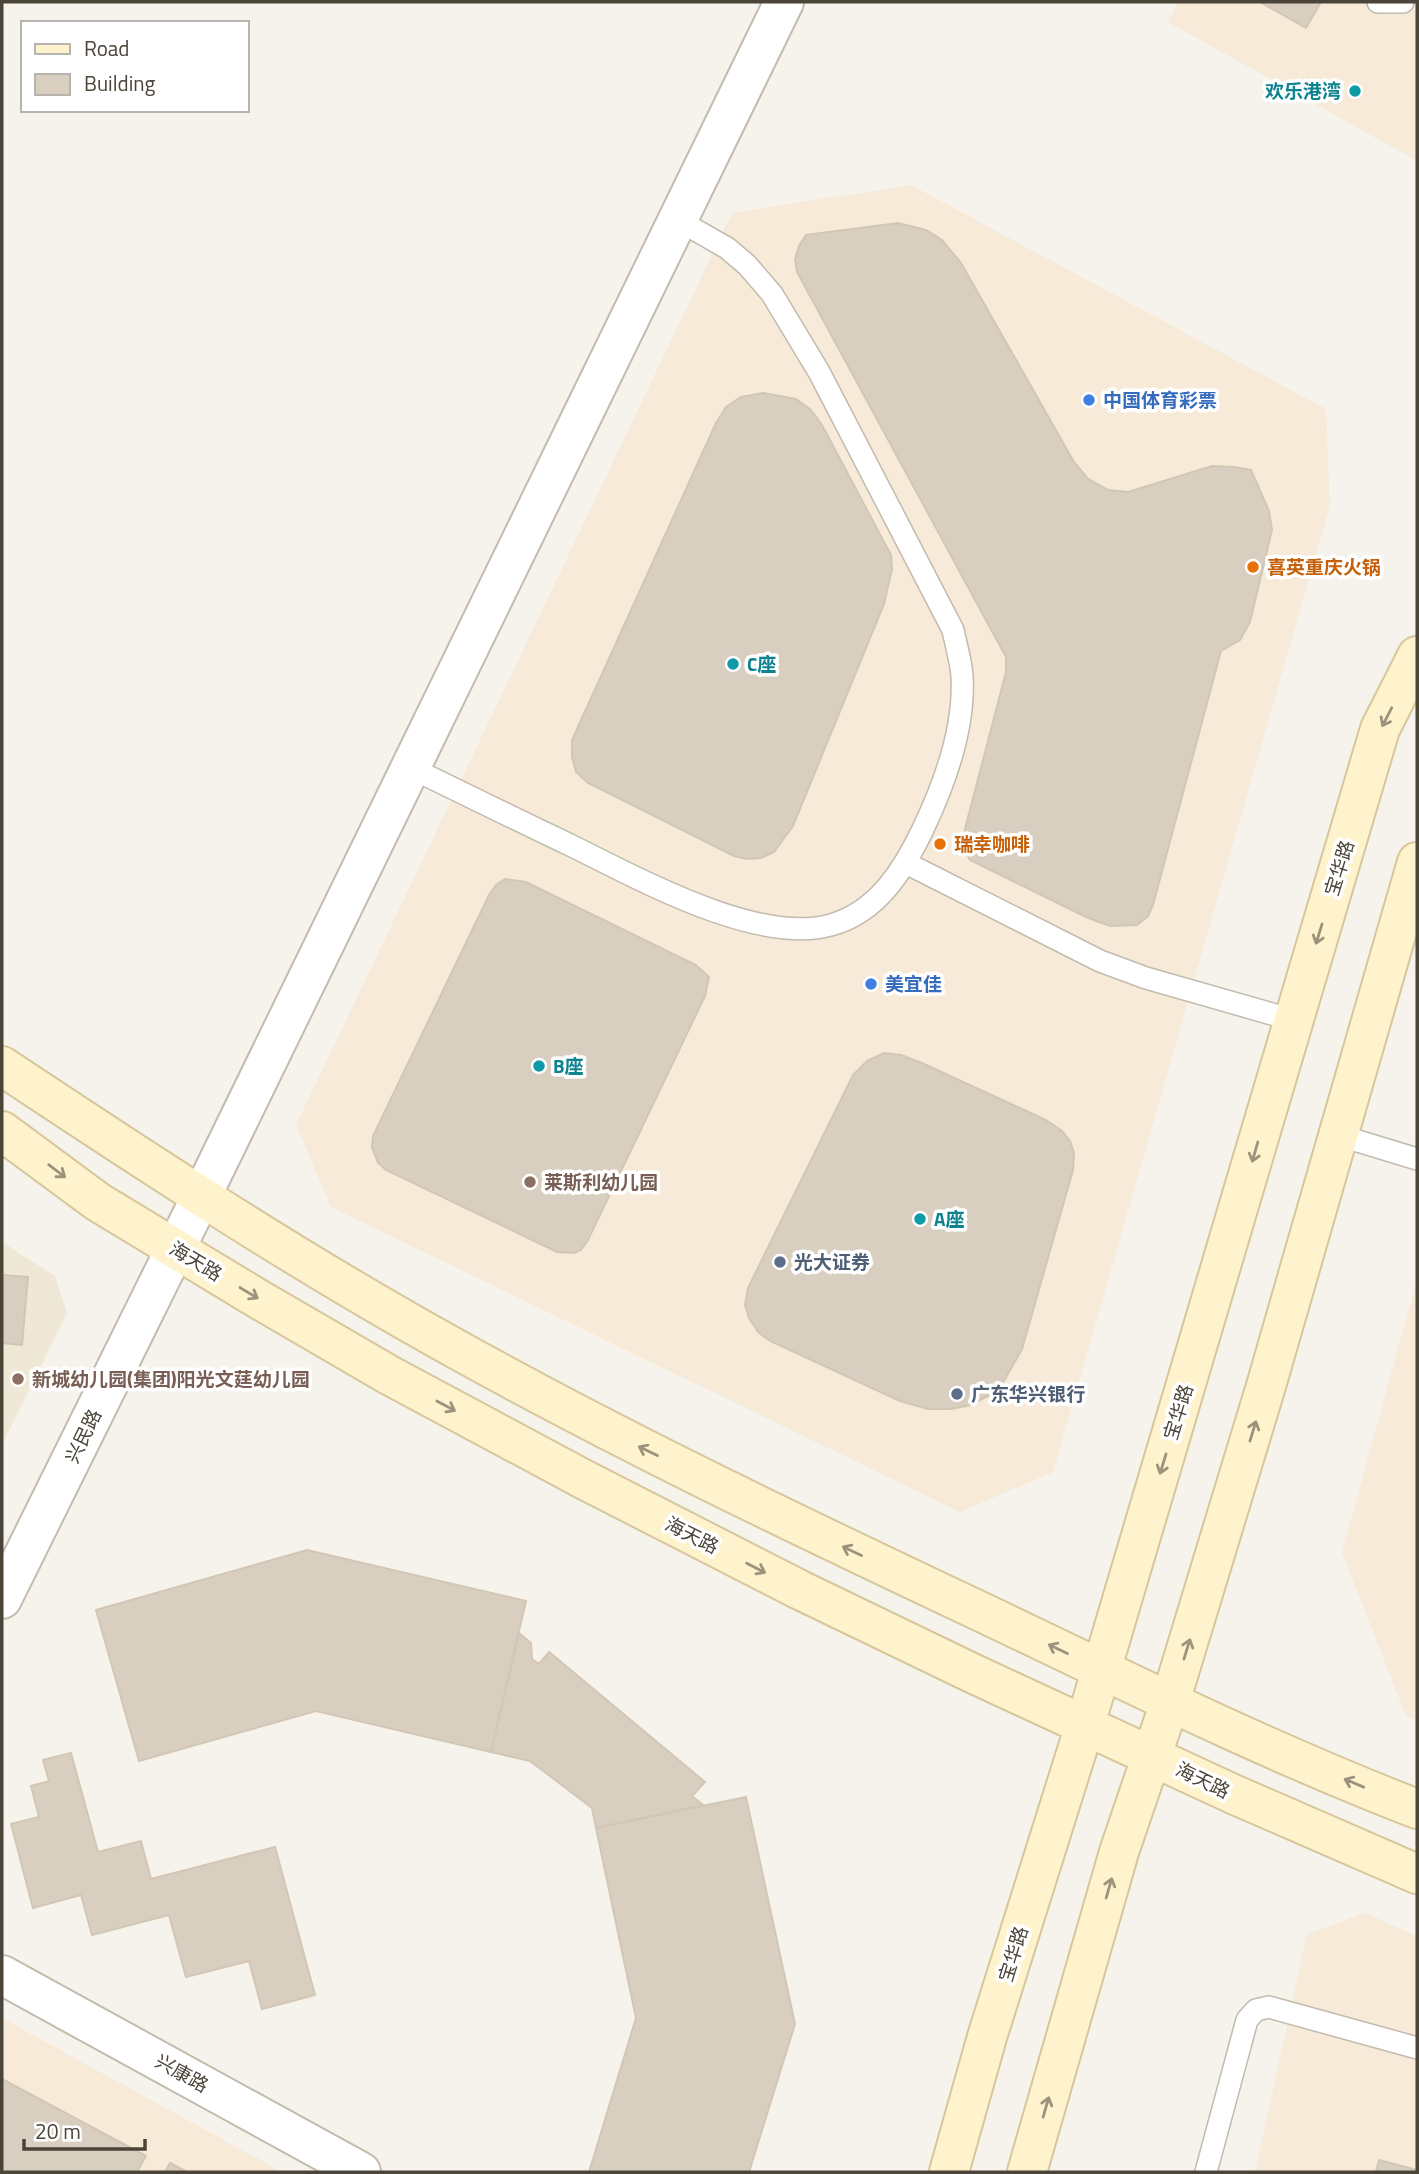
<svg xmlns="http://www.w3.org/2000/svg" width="1419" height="2174" viewBox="0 0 1419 2174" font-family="'Titillium Web','Noto Sans SC',sans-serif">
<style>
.commercial{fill:#f7ead8}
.education{fill:#efe8d6}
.building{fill:#d8cfc1;stroke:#d3c7b4;stroke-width:2}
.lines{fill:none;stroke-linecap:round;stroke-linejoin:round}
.service-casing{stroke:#c2bbae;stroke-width:24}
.minor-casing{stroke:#c2bbae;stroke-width:42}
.tertiary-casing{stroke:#c2bbae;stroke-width:42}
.secondary-casing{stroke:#d6c79b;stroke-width:42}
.service{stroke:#fff;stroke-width:21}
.minor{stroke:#fff;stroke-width:38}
.tertiary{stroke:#fff;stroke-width:38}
.secondary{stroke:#fff3cd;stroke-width:38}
.oneway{stroke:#9c937c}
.culture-dot{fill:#0f9aa8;stroke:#fff;stroke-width:2.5}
.shop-dot{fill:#3f7fe0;stroke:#fff;stroke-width:2.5}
.food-dot{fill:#e8710a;stroke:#fff;stroke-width:2.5}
.education-dot{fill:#8d6e63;stroke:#fff;stroke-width:2.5}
.service-dot{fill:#5c6f8a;stroke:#fff;stroke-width:2.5}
.labels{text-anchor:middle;stroke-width:7;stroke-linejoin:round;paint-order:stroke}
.culture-label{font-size:19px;font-weight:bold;fill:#0d838f;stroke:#fff;text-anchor:start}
.shop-label{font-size:19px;font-weight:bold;fill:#366cbe;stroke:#fff;text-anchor:start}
.food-label{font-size:19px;font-weight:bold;fill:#c56008;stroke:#fff;text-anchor:start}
.street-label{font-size:19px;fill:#4b4439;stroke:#fff}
.education-label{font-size:19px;font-weight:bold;fill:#785e54;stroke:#fff;text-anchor:start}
.service-label{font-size:19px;font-weight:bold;fill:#4e5e75;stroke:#fff;text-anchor:start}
</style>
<rect width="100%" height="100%" fill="#f6f3ec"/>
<!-- commercial -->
<path class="commercial" d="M1178 2H1417V161L1168 22Z
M911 185 1326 409 1330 506 1053 1472 960 1512 331 1207 296 1125 732 213Z
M1417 1279V1720L1406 1716 1342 1553Z
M1365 1913 1417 1936V2172H1255L1307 1934Z
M2 2018 282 2172H2Z"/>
<!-- education -->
<path class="education" d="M2 1242 55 1276 67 1313 2 1445Z"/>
<!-- building -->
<path class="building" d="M1260 2H1321L1306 28Z
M898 223 926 230 942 240 961 263 1074 462 1088 479 1108 490 1128 492 1212 466 1234 467 1251 470 1269 511 1272 530 1250 622 1240 640 1221 651 1153 905 1148 916 1137 925 1110 926 1086 917 970 860 964 849 965 829 1006 672V657L797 272 795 259 799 246 806 235Z
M763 393 796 399 811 410 822 425 891 555 892 569 884 604 793 826 774 852 761 858 747 859 734 856 588 783 576 772 572 757V740L716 423 726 407 741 397Z
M505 879 526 882 696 965 709 977 705 996 587 1242 581 1250 574 1253 557 1252 386 1170 378 1163 372 1147 373 1136 489 895 496 885Z
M884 1053 901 1055 922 1063 1046 1120 1062 1131 1070 1141 1074 1153 1073 1170 1022 1349 1004 1381 990 1395 971 1405 951 1409H928L900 1401 770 1341 758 1332 749 1318 745 1305 748 1288 853 1075 867 1061Z
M2 1275 28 1277 22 1345 2 1343Z
M307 1550 526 1601 491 1752 316 1711 139 1761 96 1610Z
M519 1633 531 1643 532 1659 539 1664 549 1652 705 1782 692 1796 703 1805 596 1828 592 1808 530 1761 491 1752Z
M71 1753 98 1852 141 1841 151 1879 275 1847 315 1995 262 2009 249 1961 186 1977 169 1915 92 1935 81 1895 33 1908 11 1824 39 1817 31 1786 49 1781 43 1760Z
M746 1797 795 2024 749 2172H589L636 2018 596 1828Z
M2 2079 146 2156 137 2172H2Z
M1379 2160 1417 2170V2172H1376Z
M170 2163 187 2172H165Z"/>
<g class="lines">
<!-- service casing -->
<g class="service-casing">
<path id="service" d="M1378 2H1403
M411 768C463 793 515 819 568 844 634 876 757 946 831 925 878 912 904 869 923 829 945 783 965 727 962 676 961 661 956 645 953 630L819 372 772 294 747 265 727 248 678 220
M906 863 1100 961 1146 978 1293 1020
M1338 1135 1417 1159
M1206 2172 1247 2020 1256 2010 1269 2007 1417 2048"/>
</g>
<!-- minor casing -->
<g class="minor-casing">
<path id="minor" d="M201 1197 784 2
M2 1975 361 2172"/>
</g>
<!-- tertiary casing -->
<g class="tertiary-casing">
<path id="tertiary" d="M2 1599 201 1197"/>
</g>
<!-- secondary casing -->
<g class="secondary-casing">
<path id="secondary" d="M2 1066C136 1155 270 1243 410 1323 599 1431 795 1524 992 1617 1132 1684 1272 1753 1417 1809
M2 1131 98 1202 260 1300 389 1375 583 1479 800 1590 972 1673 1233 1794 1417 1874
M949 2172 987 2037 1085 1725 1380 729 1417 656
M1027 2172 1119 1852 1170 1702 1266 1386 1417 862"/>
</g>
<!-- service -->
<use href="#service" class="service"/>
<!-- minor -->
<use href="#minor" class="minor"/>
<!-- tertiary -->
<use href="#tertiary" class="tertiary"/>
<!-- secondary -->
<use href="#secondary" class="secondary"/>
</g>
<!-- one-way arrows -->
<defs><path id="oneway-shaft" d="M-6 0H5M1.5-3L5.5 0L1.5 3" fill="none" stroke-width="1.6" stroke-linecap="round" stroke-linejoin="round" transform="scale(1.75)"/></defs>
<g class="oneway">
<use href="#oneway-shaft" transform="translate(1387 717) rotate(117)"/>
<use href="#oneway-shaft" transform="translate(1319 934) rotate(107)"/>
<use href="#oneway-shaft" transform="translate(1255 1152) rotate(106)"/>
<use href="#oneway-shaft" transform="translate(57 1171) rotate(37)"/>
<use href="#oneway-shaft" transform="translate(249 1293) rotate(31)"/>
<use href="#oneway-shaft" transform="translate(446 1406) rotate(28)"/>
<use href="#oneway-shaft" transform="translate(1253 1431) rotate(-73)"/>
<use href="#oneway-shaft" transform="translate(648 1451) rotate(-154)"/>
<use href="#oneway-shaft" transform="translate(1163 1464) rotate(107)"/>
<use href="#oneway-shaft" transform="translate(852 1551) rotate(-155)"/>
<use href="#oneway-shaft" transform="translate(756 1568) rotate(27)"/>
<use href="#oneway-shaft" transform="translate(1058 1649) rotate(-154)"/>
<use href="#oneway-shaft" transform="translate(1187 1649) rotate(-73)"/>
<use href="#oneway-shaft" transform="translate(1354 1783) rotate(-157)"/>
<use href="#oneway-shaft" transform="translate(1109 1888) rotate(-74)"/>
<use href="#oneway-shaft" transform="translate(1046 2107) rotate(-74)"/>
</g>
<!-- markers -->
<g class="culture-dot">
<circle cx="1355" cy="91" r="7"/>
<circle cx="733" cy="664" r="7"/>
<circle cx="539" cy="1066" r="7"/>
<circle cx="920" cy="1219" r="7"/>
</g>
<g class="shop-dot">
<circle cx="1089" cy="400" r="7"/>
<circle cx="871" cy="984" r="7"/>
</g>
<g class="food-dot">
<circle cx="1253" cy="567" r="7"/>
<circle cx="940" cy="844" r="7"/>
</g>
<g class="education-dot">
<circle cx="530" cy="1182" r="7"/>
<circle cx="18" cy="1379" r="7"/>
</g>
<g class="service-dot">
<circle cx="780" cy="1262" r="7"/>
<circle cx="957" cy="1394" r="7"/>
</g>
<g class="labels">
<!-- culture labels -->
<g class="culture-label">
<text x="1341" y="98" text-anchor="end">欢乐港湾</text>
<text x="747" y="671">C座</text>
<text x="553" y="1073">B座</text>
<text x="934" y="1226">A座</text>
</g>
<!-- shop labels -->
<g class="shop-label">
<text x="1103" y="407">中国体育彩票</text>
<text x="885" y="991">美宜佳</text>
</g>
<!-- food labels -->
<g class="food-label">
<text x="1267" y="574">喜英重庆火锅</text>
<text x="954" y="851">瑞幸咖啡</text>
</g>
<!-- street labels -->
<g class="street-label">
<text transform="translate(1339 868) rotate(-73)" y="7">宝华路</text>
<text transform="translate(196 1261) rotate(31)" y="7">海天路</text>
<text transform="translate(1178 1412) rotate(-73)" y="7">宝华路</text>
<text transform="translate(83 1436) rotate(-64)" y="7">兴民路</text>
<text transform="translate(692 1535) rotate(27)" y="7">海天路</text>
<text transform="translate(1203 1780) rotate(26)" y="7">海天路</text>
<text transform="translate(1013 1954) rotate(-73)" y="7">宝华路</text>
<text transform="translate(182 2073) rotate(29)" y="7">兴康路</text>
</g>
<!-- education labels -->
<g class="education-label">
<text x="544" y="1189">莱斯利幼儿园</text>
<text x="32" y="1386">新城幼儿园(集团)阳光文莛幼儿园</text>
</g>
<!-- service labels -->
<g class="service-label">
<text x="794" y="1269">光大证券</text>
<text x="971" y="1401">广东华兴银行</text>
</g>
</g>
<!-- border -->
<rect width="1419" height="2174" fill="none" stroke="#4b4439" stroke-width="7"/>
<!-- legend -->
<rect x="21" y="21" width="228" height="91" fill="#ffffff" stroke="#b7b4b0" stroke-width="2"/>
<rect x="35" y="44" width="35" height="10" fill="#fff3cd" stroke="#b7b4b0" stroke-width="2"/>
<text x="84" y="56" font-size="21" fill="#4b4439">Road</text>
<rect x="35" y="74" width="35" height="21" fill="#d8cfc1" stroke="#b7b4b0" stroke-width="2"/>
<text x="84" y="91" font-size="21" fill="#4b4439">Building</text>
<!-- scale -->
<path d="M24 2139v10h121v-10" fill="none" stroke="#4b4439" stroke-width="3.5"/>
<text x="35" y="2139" font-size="21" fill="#4b4439" stroke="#ffffff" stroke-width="5" paint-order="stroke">20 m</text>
</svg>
